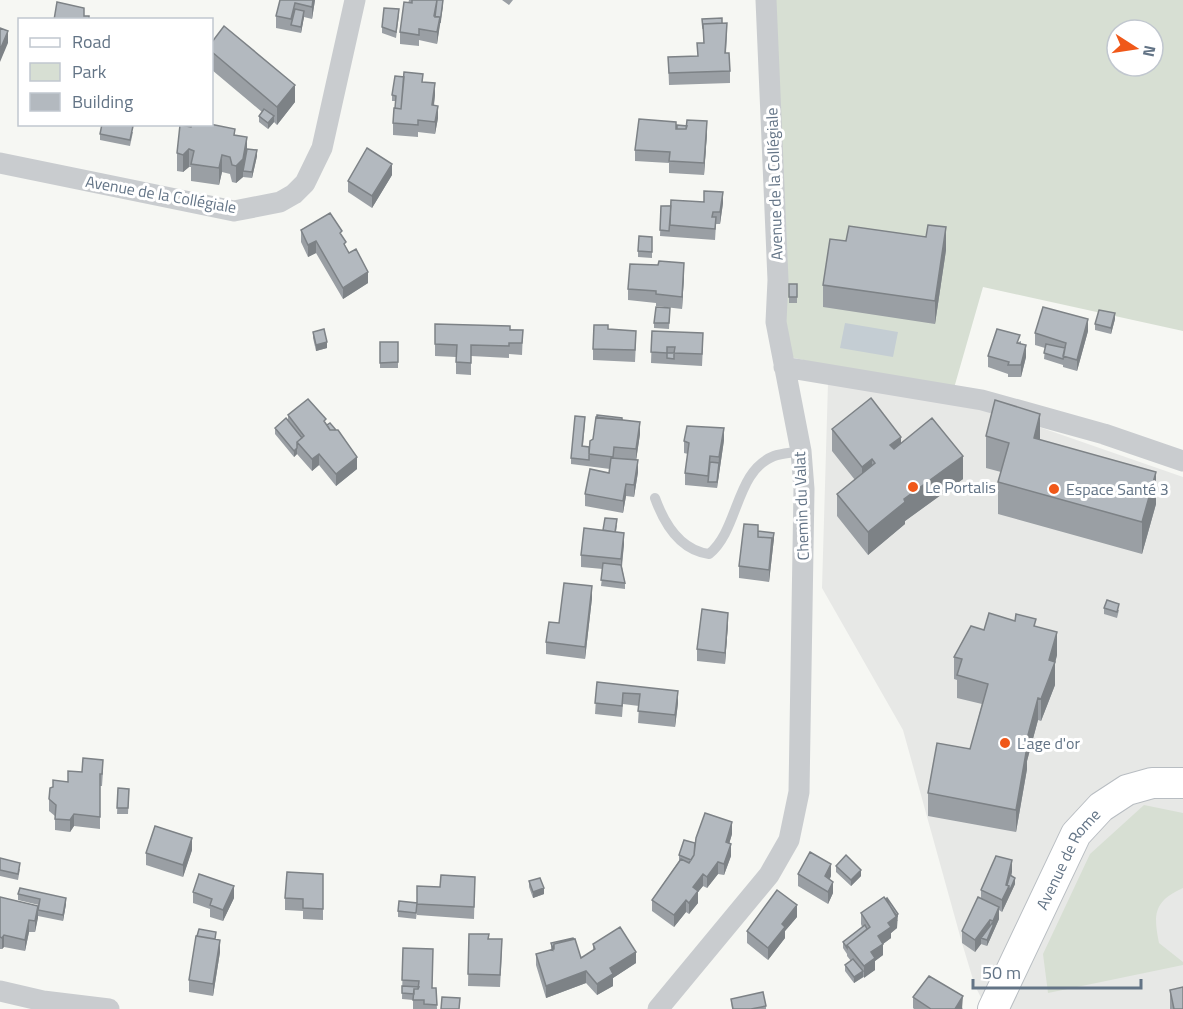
<svg xmlns="http://www.w3.org/2000/svg" width="1183" height="1009" viewBox="0 0 1183 1009" font-family="'Titillium Web',sans-serif">
<style>
.built{fill:#e7e8e6}
.green{fill:#d7dfd3;fill-rule:evenodd}
.water{fill:#c4cdd3}
.lines{fill:none;stroke-linecap:round;stroke-linejoin:round}
.secondary-casing{stroke:#b8bdc2;stroke-width:32}
.lane{stroke:#c9cccf;stroke-width:10}
.street{stroke:#c9cccf;stroke-width:21}
.secondary{stroke:#fff;stroke-width:30}
.wall{fill:#9a9fa4}
.shaded-wall{fill:#7d8286}
.building{fill:#b3b9bf;stroke:#7d8286;stroke-width:1.5}
.poi-dot{fill:#f05819;stroke:#fff;stroke-width:2}
.labels{text-anchor:middle;stroke-width:6;stroke-linejoin:round;paint-order:stroke}
.street-label{font-size:16px;fill:#637486;stroke:#fff}
.poi-label{font-size:16px;fill:#637486;stroke:#fff;text-anchor:start}
</style>
<rect width="100%" height="100%" fill="#f6f7f3"/>
<!-- built -->
<path class="built" d="M828 383 999 413 1183 477V1009H987L975 986 962 943 903 730 822 588Z"/>
<!-- green -->
<path class="green" d="M764 0H1183V331L983 287 952 395 782 355ZM1117 30H1153V66H1117Z
M1144 805 1183 813V888C1154 901 1153 914 1159 943L1183 962V965L1048 993 1043 954 1090 854Z"/>
<!-- water -->
<path class="water" d="M845 323 898 332 893 357 840 348Z"/>
<g class="lines">
<!-- secondary casing -->
<g class="secondary-casing">
<g id="secondary">
<path id="s1" d="M993 1009 1076 834 1101 807 1127 790 1152 783H1183"/>
</g>
</g>
<!-- lane -->
<path class="lane" d="M655 498C664 523 679 550 709 554 739 530 735 471 774 456 782 453 793 453 801 451"/>
<!-- street -->
<path class="street" d="M0 163 234 211 280 202 294 194 305 183 322 148 355 0
M784 367 982 400 1104 434 1183 461
M0 991 43 1001 109 1009
M658 1009 769 875 789 840 799 792 804 489 801 451 776 322 778 280 766 0"/>
<!-- secondary -->
<use href="#secondary" class="secondary"/>
</g>
<!-- wall -->
<path class="wall" d="M280 0H315L312 19 304 17 301 33 276 28V16Z
M409 0H443L437 44 419 40V46L400 44V32Z
M502 0H513L509 5Z
M399 15 396 38 382 33V27Z
M702 19 722 23 727 35 726 53 730 71V83L669 85 668 57 698 56 704 43Z
M212 42 295 102 277 125 274 122 268 129 259 122V116L262 112 212 70Z
M423 82 435 95 434 106 438 118 435 134 418 132V137L393 135V123L396 101H392V95Z
M677 129 707 133 704 175 669 173V163L635 161V150Z
M133 132 130 146 100 140V134Z
M235 135 247 149 257 156 252 178 243 177 236 183 232 182 230 174 222 172 219 185 191 181V167H189L183 172 177 171V153Z
M392 175 372 208 348 192V181Z
M723 203 720 224H716L715 240 660 236 661 206Z
M301 230 342 236 346 248 368 283 343 299 316 253 308 257 301 242Z
M652 237V258L638 257V251Z
M846 241 946 250 935 324 823 307V285Z
M684 275 682 309 656 306V303L628 300V289Z
M789 284H797V303H789Z
M670 308 669 329 654 328V323Z
M1115 319 1111 334 1095 330V324Z
M435 324 523 330 522 355 509 354V358L471 356V375L456 374V357L435 356Z
M608 329 636 342 635 362 593 360V349Z
M652 331 703 345 702 366 651 363Z
M1088 331 1077 371 1063 367V365L1044 359 1045 348 1035 345V333Z
M313 332 327 348 316 351 313 338Z
M1021 341V344L1026 357 1021 377H1008V374L988 367V356Z
M380 342H398V368H380Z
M288 415 326 424 357 469 336 486 319 465 312 471 297 454 294 457 275 434V428L288 421Z
M622 420 640 434 636 460 638 472 634 497 626 496 623 513 585 506V494L609 473 610 469 571 464V458L585 423 583 446 589 447Z
M832 429 901 443 963 479 905 521V524L868 555 837 516V494L855 480 832 451Z
M986 436 1040 440 1156 504 1142 554 998 514V482L1001 472 986 468Z
M724 440 717 488 685 485V473L688 454 684 453V441Z
M617 525 616 532 624 544 622 567 625 583V589L601 586 603 569 581 567V555L603 530Z
M758 531 774 538 769 582 739 578V566Z
M592 598 585 659 546 654V642L559 623Z
M1104 608 1119 610 1117 618 1104 614Z
M728 624 725 664 697 661V649Z
M1036 627 1057 655 1055 663V685L1041 721 1038 720 1027 761V769L1016 832 928 816V793L970 749 982 704 957 698V680L954 679V657L984 630Z
M597 682 678 703 675 727 638 723 639 706 623 704 622 717 595 714Z
M103 771 102 786H100V829L74 826 70 832 55 830V816L49 811V799L68 782 82 772Z
M118 788 129 789 128 814H117Z
M732 834 729 844 731 856 724 875 718 874 707 888 703 886 698 892V903L689 914 686 912 674 927 652 911V900L679 861V855L695 843Z
M192 850 183 877 146 865V853Z
M0 858 20 869 18 880 0 876Z
M836 866 861 876 851 886 836 872Z
M1012 872 1011 876 1015 884 1002 912 999 910V919L987 946 981 944 975 952 962 943V931L981 898V890Z
M323 874V920L303 919V911L285 910V898Z
M798 874 831 876 830 879 833 893 828 904 798 886Z
M475 877 474 919 417 915V911L416 919 398 917V911L417 903 440 887Z
M529 881 544 894 533 898 529 887Z
M193 892 234 898 223 921 210 917V909L193 903Z
M18 894 66 904 63 921 38 916 35 932H29L25 951 4 947 2 949H0V897L38 906 39 905 18 900Z
M861 913 898 920 897 921V928L891 933V938L883 944V955L875 961V970L854 983 845 971V965L851 961 847 956V954L843 948V942L862 927 861 924Z
M797 917 785 931V938L768 960 747 943V931Z
M469 934 502 951 500 987 468 986Z
M216 939 220 952 213 996 189 992V980Z
M551 943 581 958 593 951V944L636 963 613 978V986L597 995 586 983 546 998 536 965V954L551 950Z
M403 948 432 988H436L437 1009H413V1000L402 999Z
M1170 990 1183 1009H1170Z
M913 997 963 1008 962 1009H914L913 1008Z
M731 999 766 1006V1009H732Z"/>
<!-- shaded-wall -->
<path class="shaded-wall" d="M313 0H315L312 19V7Z
M443 0V6L437 44V32Z
M304 11V17L301 33V27Z
M8 31V43L0 62V50Z
M435 83V95L432 117V105Z
M295 85V102L277 125V107Z
M438 106V118L435 134V122Z
M274 116V122L268 129V123Z
M707 121V133L704 175V163Z
M247 137V154L243 171V177L236 183V166Z
M189 149V167L183 172V155Z
M257 150V156L252 178V172Z
M222 155V172L219 185V168Z
M392 164V175L372 208V196Z
M723 192V203L720 224V212Z
M946 227V250L935 324V301Z
M316 241V253L308 257V245Z
M684 263V275L682 309V297Z
M368 272V283L343 299V288Z
M1115 313V319L1111 334V328Z
M1088 319V331L1077 371V360Z
M327 342V348L316 351V345Z
M1026 345V357L1021 377V365Z
M1040 414V446L1034 438Z
M640 422V434L636 461V449Z
M724 428V440L717 488 719 457Z
M901 437V459L890 445Z
M297 448V454L294 457V451Z
M319 454V465L312 471V459Z
M963 456V479L905 521V524L868 555V532L904 499Z
M357 457V469L336 486V474Z
M872 459V481L862 489V467Z
M638 460V472L634 497V485Z
M1156 472V504L1142 554V522Z
M626 484V496L623 513V501Z
M624 533V544L621 571V559Z
M774 533V538L769 582V570L772 538Z
M592 586V598L585 659V647Z
M728 613V624L725 664V653Z
M1057 632V655L1055 663V685L1041 721V699L1049 660Z
M678 691V703L675 727V715Z
M1038 698V720L1027 761V769L1016 832V810L1025 746Z
M74 814V826L70 832V820Z
M732 822V834L726 854V842Z
M192 838V850L183 877V865Z
M731 844V856L724 875V864Z
M1012 860V872L1008 887 1015 878V884L1002 912V900Z
M718 862V874L707 888V877Z
M831 864V876L825 887V876Z
M861 870V876L851 886V880Z
M703 874V886L698 892V903L689 914V903L693 887Z
M833 882V893L828 904V892Z
M234 886V898L223 921V910Z
M544 888V894L533 898V892Z
M66 898V904L63 921V915Z
M686 900V912L674 927V915Z
M797 905V917L785 931V938L768 960V948L782 924Z
M38 906V918L35 932V921Z
M999 907V919L987 946V940L993 926V921Z
M898 914 897 928 891 933V938L883 944V955L875 961V970L864 978V966L871 952 878 936 888 923Z
M29 920V932L25 951V940Z
M990 920V931L981 938V944L975 952V940Z
M4 935V947L2 949V938Z
M220 940V952L213 996V984Z
M636 952V963L613 978V986L597 995V984L610 968Z
M586 971V983L546 998V986Z
M863 971V977L854 983V977Z
M963 996 962 1009H955Z"/>
<!-- building -->
<path class="building" d="M280 0H313L312 7 295 3 291 19 276 16Z
M412 0H437L434 16 440 17 437 32 419 29V35L400 32 404 2 412 3Z
M437 0H443L440 23V17H435Z
M57 2 84 8V16H89V20H54Z
M384 8 399 9 396 32 382 27Z
M295 9 304 11 301 27 291 25Z
M722 18V23L703 24V29L702 19Z
M727 23 725 53H729L730 71 669 73 668 57 698 56 697 43H704L703 24Z
M224 26 295 85 277 107 212 52V42Z
M0 28 8 31 0 50Z
M404 72 423 74 422 82 435 83 432 105 438 106 435 122 418 120V125L393 123 394 108 401 109Z
M395 76 404 77 401 109 395 108 396 96 392 95Z
M264 109 274 116 268 123 259 116Z
M639 119 676 122V129H686L687 120 707 121 704 163 669 161 670 152 635 150Z
M102 124H127L133 126 130 140 100 134Z
M192 124H210L235 129 234 135 247 137 243 159 236 166 232 165 230 157 222 155 219 168 191 164 194 151 189 149 183 155 177 153 180 125 191 127Z
M677 125 687 126 686 129H677Z
M367 148 392 164 372 196 348 181Z
M247 149 257 150 252 172 243 171Z
M704 191 723 192 720 212H713L712 217H716L715 229 670 225 671 200 704 202Z
M661 206H671L669 231 660 230Z
M330 213 342 231 340 233 346 242 344 244 349 253 356 249 368 272 343 288 316 241 308 245 301 230Z
M928 225 946 227 935 301 823 285 830 239 846 241 849 226 926 237Z
M639 236 652 237V252L638 251Z
M659 261 684 263 682 297 656 294V291L628 289 630 264 658 265Z
M789 284H797V297H789Z
M656 307 670 308 669 323H654Z
M1043 307 1088 319 1077 360 1063 356 1066 343 1035 333Z
M1099 310 1115 313 1111 328 1095 324Z
M435 324 510 326V330H523L522 343H509V346L471 345V363L456 362 457 345 435 344Z
M594 325H608V329L636 331 635 350 593 349Z
M324 329 327 342 316 345 313 332Z
M997 329 1020 335 1017 343 1026 345 1021 365H1008L1009 362 988 356Z
M652 331 703 333 702 354 674 353 675 347H667V353L651 352Z
M380 342H398V362L380 363Z
M1046 344 1065 348 1063 359 1044 353Z
M667 353H674V359L667 358Z
M871 398 901 437 890 445 894 449 932 418 963 456 904 499 905 502 868 532 837 494 875 463 872 459 862 467 832 429Z
M308 399 326 419 324 421 330 430H338L357 457 336 474 319 454 312 459 297 442 304 436 288 415Z
M995 400 1040 414 1034 438 1156 472 1142 522 998 482 1009 443 986 436Z
M597 415 622 418V420L597 418Z
M575 416 585 417 582 446 589 447V460L571 458Z
M596 417 640 422 636 449 614 447 613 457 589 454 590 441 593 439Z
M286 418 302 438 297 442V448L294 451 275 428Z
M330 423 336 430H330L327 425Z
M687 426 724 428 719 457 710 456 708 476 685 473 689 443 684 441Z
M611 458 638 460 634 485 626 484 623 501 585 494 590 469 609 473Z
M710 462 719 463 717 482H708Z
M605 518 617 519 615 532 603 530Z
M744 524 758 525V537L772 538 769 570 739 566Z
M584 528 624 533 621 559 581 555Z
M758 531 774 533 772 544V538L758 537Z
M603 563 621 565 625 583 601 580Z
M564 583 592 586 585 647 546 642 549 622 559 623Z
M1107 600 1119 604 1117 612 1104 608Z
M702 609 728 613 725 653 697 649Z
M989 613 1015 621 1016 614 1036 619 1034 626 1057 632 1049 660 1055 662 1041 699 1038 698 1025 746 1027 747 1016 810 928 793 937 743 970 749 988 684 957 675 962 659 954 657 971 626 984 630Z
M597 682 678 691 675 715 638 711 640 694 623 693 622 706 595 703Z
M83 758 103 760 102 774H100V817L74 814 70 820 55 819 56 805 49 799 50 788 53 787V780L68 782V771L82 772Z
M118 788 129 789 128 808H117Z
M705 813 732 822 726 842 731 844 724 864 718 862 707 877 703 874 693 887 698 891 689 903 686 900 674 915 652 900 681 859 689 863 694 855 696 838Z
M155 826 192 838 183 865 146 853Z
M684 840 695 843 694 855 691 860 679 855Z
M810 852 831 864 825 876 833 882 828 892 798 874Z
M846 855 861 870 851 880 836 866Z
M996 856 1012 860 1006 885 1009 886 1002 900 981 890Z
M0 858 20 863 18 874 0 870Z
M287 872 323 874V909L303 908V899L285 898Z
M199 874 234 886 223 910 210 905 212 899 193 892Z
M441 875 475 877 474 907 417 904V886L440 887Z
M1010 875 1015 878 1009 892V886L1007 885Z
M540 878 544 888 533 892 529 881Z
M20 888 66 898 63 915 38 910 40 899 18 894Z
M777 890 797 905 782 924 785 927 768 948 747 931Z
M0 897 38 906 35 921 29 920 25 940 4 935 2 938 0 937Z
M884 897 897 916 888 923 891 927 878 936 883 944 871 952 875 958 864 966 847 945 870 927 861 913Z
M978 897 999 907 993 921 990 920 975 940 962 931Z
M887 898 898 914 896 916 886 899Z
M399 901 417 903 416 913 398 911Z
M993 922V926L987 940 981 938Z
M865 925 867 929 847 945V948L843 942Z
M620 927 636 952 610 968 613 974 597 984 586 971 546 986 536 954 554 949V944L575 939 581 958 595 949 593 944Z
M199 929 216 932 215 939 197 936Z
M469 934H489L488 939H502L500 975 468 974Z
M196 936 220 940 213 984 189 980Z
M573 938 574 939 554 944 553 949 551 943Z
M403 948 433 949 432 988H436L437 1005 424 1004V1000H413L414 989H418L419 981 402 980Z
M853 959 863 971 854 977 845 965Z
M929 976 963 996 955 1009H931L913 997Z
M402 986 419 987 418 989H414V994L402 993Z
M1183 987V1009H1174L1170 990Z
M763 992 766 1006 751 1009H733L731 999Z
M442 997 460 998 459 1009H441Z"/>
<!-- markers -->
<g class="poi-dot">
<circle cx="913" cy="487" r="6"/>
<circle cx="1054" cy="489" r="6"/>
<circle cx="1005" cy="743" r="6"/>
</g>
<g class="labels">
<!-- street labels -->
<g class="street-label">
<text transform="translate(774 184) rotate(-92)" y="6">Avenue de la Collégiale</text>
<text transform="translate(161 194) rotate(10)" y="6">Avenue de la Collégiale</text>
<text transform="translate(801 506) rotate(-92)" y="6">Chemin du Valat</text>
<text dy="6" stroke="none"><textPath href="#s1" startOffset="168">Avenue de Rome</textPath></text>
</g>
<!-- poi labels -->
<g class="poi-label">
<text x="925" y="493">Le Portalis</text>
<text x="1066" y="495">Espace Santé 3</text>
<text x="1017" y="749">L'age d'or</text>
</g>
</g>
<!-- legend -->
<rect x="18" y="18" width="195" height="108" fill="#ffffff" stroke="#c1c7cf" stroke-width="1.5"/>
<rect x="30" y="38" width="30" height="9" fill="#ffffff" stroke="#c1c7cf" stroke-width="1.5"/>
<text x="72" y="48" font-size="18" fill="#637486">Road</text>
<rect x="30" y="63" width="30" height="18" fill="#d7dfd3" stroke="#c1c7cf" stroke-width="1.5"/>
<text x="72" y="78" font-size="18" fill="#637486">Park</text>
<rect x="30" y="93" width="30" height="18" fill="#b3b9bf" stroke="#c1c7cf" stroke-width="1.5"/>
<text x="72" y="108" font-size="18" fill="#637486">Building</text>
<!-- north arrow -->
<g transform="translate(1135 48) rotate(102)"><circle r="28" fill="#ffffff" stroke="#c1c7cf" stroke-width="1.5"/>
<path d="M0-4.5L10 22L0 15L-10 22Z" fill="#f05819"/>
<text y="-9" font-size="16" font-weight="bold" text-anchor="middle" fill="#637486">N</text>
</g>
<!-- scale -->
<path d="M973 979v9h168v-9" fill="none" stroke="#637486" stroke-width="3"/>
<text x="982" y="979" font-size="18" fill="#637486" stroke="#ffffff" stroke-width="4.5" paint-order="stroke">50 m</text>
</svg>
